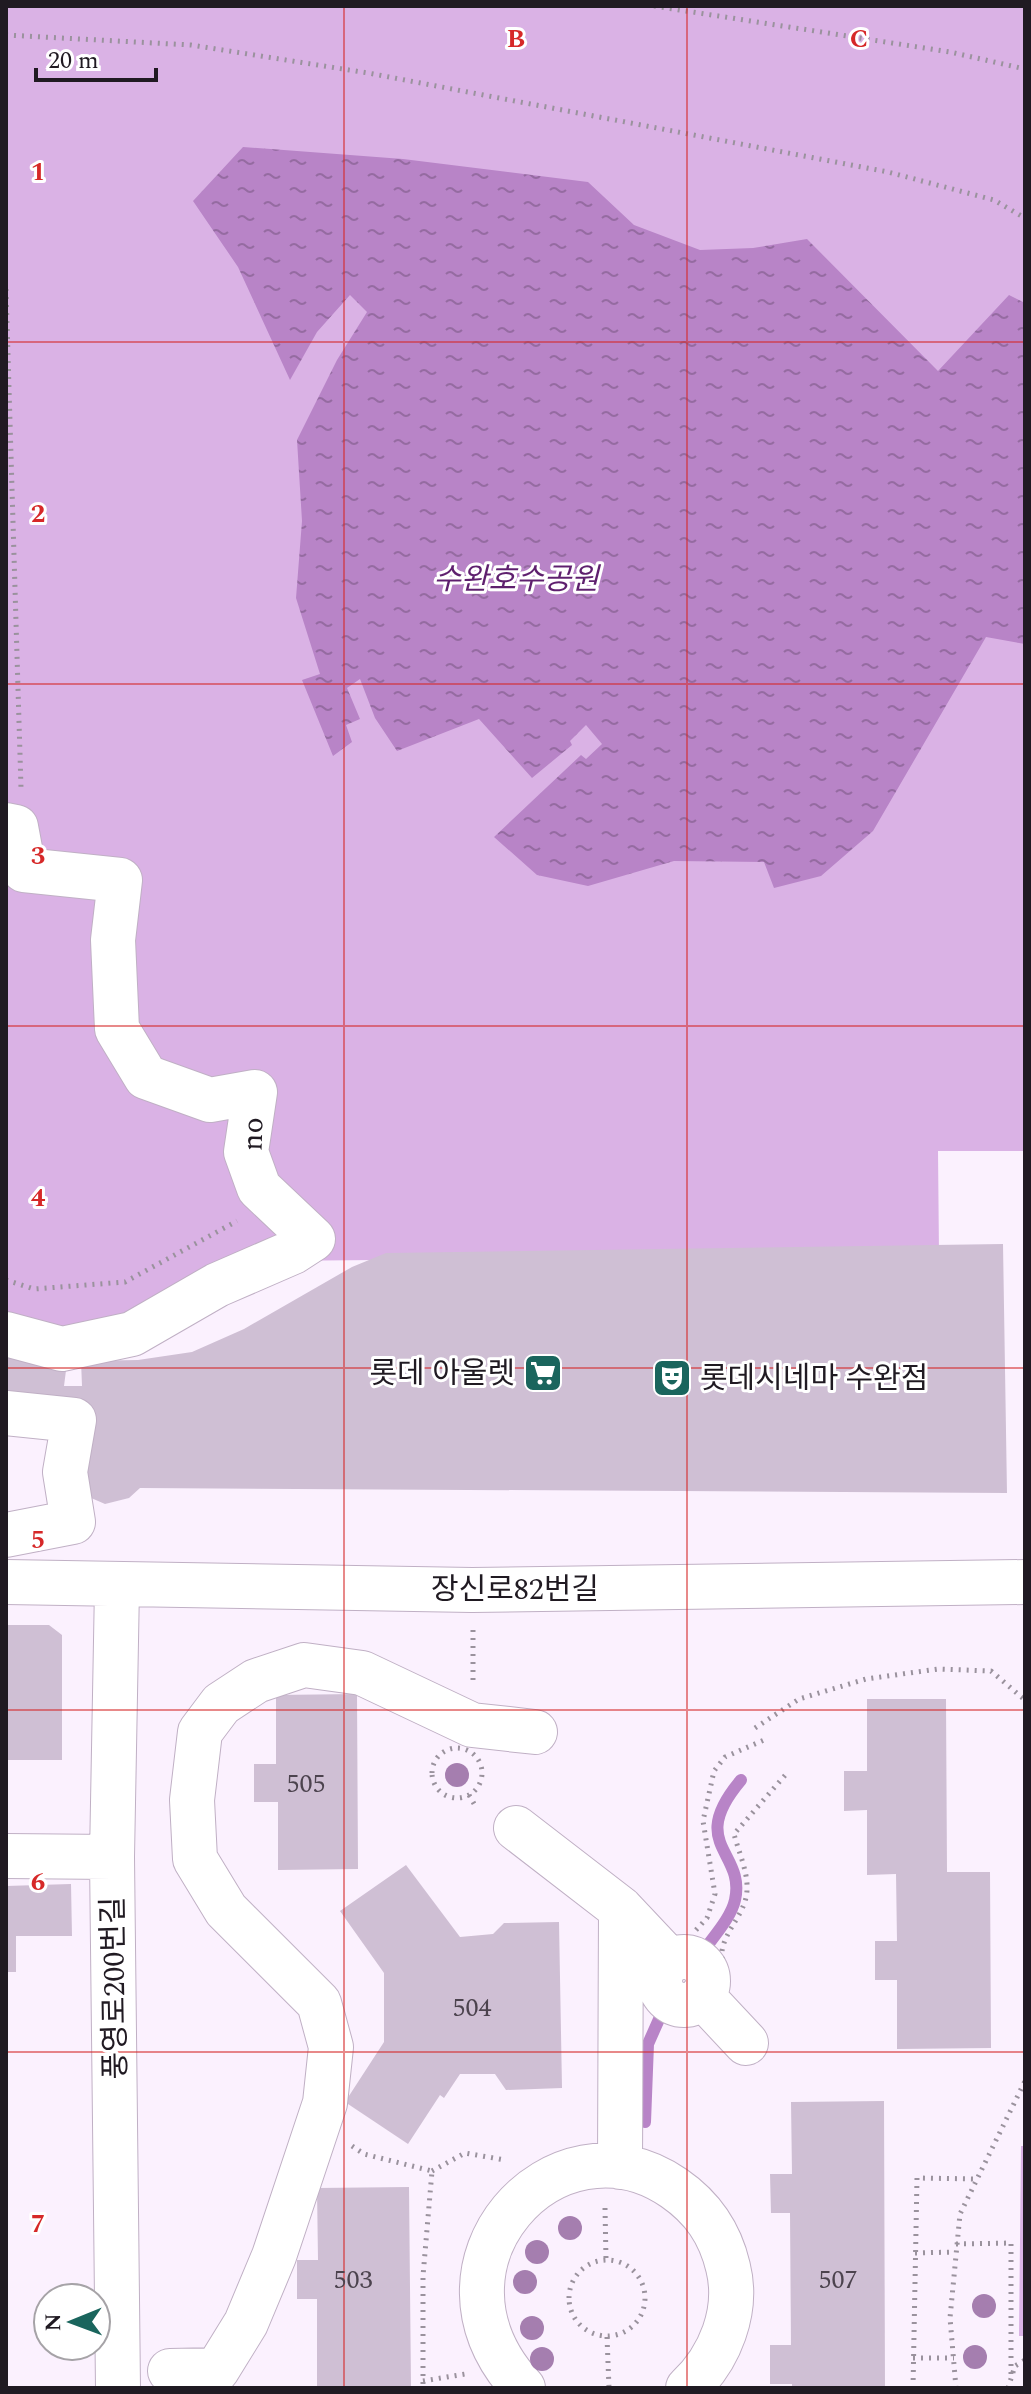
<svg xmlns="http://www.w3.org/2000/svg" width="1031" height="2394" viewBox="0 0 1031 2394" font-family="Spectral,'Noto Sans KR',serif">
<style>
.park{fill:#dab2e5}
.water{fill:url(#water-ripples)}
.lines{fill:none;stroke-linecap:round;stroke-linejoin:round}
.stream{stroke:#b884c7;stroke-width:12}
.building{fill:#cfbfd4}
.minor-casing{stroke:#c0b0c5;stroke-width:46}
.path{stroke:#9a929d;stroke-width:5;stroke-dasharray:2 6;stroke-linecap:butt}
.minor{stroke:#fff;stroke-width:44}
.tree{fill:#a57eaf}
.grid{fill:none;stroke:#d62828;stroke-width:2;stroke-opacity:0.55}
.labels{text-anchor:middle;stroke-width:6;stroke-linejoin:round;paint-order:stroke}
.number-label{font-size:26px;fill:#4c434e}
.park-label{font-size:30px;font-style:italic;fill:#5e1f6e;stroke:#fff}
.street-label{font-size:30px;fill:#201a22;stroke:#fff}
.poi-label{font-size:30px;fill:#201a22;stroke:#fff;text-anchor:end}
.grid-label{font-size:26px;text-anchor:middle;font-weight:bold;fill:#d62828;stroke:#fff;stroke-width:6;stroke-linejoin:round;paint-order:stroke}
</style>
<defs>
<pattern id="water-ripples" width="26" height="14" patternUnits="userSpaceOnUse" patternTransform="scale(2)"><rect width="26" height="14" fill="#b884c7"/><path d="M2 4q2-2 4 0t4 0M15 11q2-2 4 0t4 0" fill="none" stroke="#956ba1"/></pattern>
</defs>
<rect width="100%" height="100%" fill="#fbf1fe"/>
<!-- park -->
<path class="park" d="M6 6H1025V1151H938L939 1255 269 1261 6 1376Z
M1021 2146H1025V2336H1019Z"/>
<!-- water -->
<path class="water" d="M243 147 403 159 588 182 634 225 700 250 753 248 807 239 938 371 1009 295 1025 303V644L986 637 873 831 821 876 774 888 764 862 674 861 588 886 537 875 494 837 581 755 586 759 602 744 586 725 570 741 572 745 532 778 479 719 397 751 375 718 360 679 347 688 360 719 346 725 352 742 333 756 302 680 320 674 296 598 302 521 297 440 337 360 367 312 350 295 317 332 290 380 238 267 193 201Z"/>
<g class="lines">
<!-- stream -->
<path class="stream" d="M673 1949 686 1948 702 1953C713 1937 731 1918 735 1900 746 1851 686 1845 741 1780
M702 1953 715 1970 713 1993
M664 2008 680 2015 702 2008
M645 2122 648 2044 664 2008 651 1991 653 1966"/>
</g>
<!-- building -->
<path class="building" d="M1003 1244 1007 1493 140 1488 129 1498 105 1504 82 1494 73 1445 6 1423V1338L68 1355 64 1386H82L81 1361 138 1360 192 1352 244 1329 352 1267 386 1253Z
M6 1625H49L62 1635V1760H6Z
M357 1694 358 1869 278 1870V1802H254V1764H276V1695Z
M867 1699H946L947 1872H990L991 2048 897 2049V1980H875V1941H897L896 1874 867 1875V1810L844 1811V1771H867Z
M406 1865 460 1937 493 1934 504 1923 559 1922 562 2088 506 2090 495 2074H460L444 2098 440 2095 408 2144 345 2102 384 2042V1973L340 1911Z
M71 1884 72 1936H16V1972H6V1886Z
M884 2101 885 2388H792V2384H770V2345H791L790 2213H771L770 2174H792L791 2102Z
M409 2187 411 2388H317V2299H297V2260H318L317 2188Z"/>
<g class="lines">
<!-- minor casing -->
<g class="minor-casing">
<path id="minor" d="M6 825 16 827 24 870 120 880 113 940 117 1029 146 1077 210 1100 255 1092 246 1152 259 1188 313 1239 293 1252 217 1285 132 1334 62 1349 6 1334
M6 1413 74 1420 65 1472 73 1522 6 1535
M6 1582 472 1590 1025 1582
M117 1587 112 1857 118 2388
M516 1828 621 1909 670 1961
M6 1856 112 1857
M660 1981a24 24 0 1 1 48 0a24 24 0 1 1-48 0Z
M702 1996 746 2043
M620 2167 621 1909
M170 2371 217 2370 246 2323 274 2256 325 2103 331 2047 319 2003 226 1910 195 1859 192 1800 200 1732 221 1704 256 1681 304 1665 362 1673 472 1725 535 1732
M523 2388C409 2265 556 2106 674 2188 703 2208 720 2233 728 2267 739 2311 720 2358 688 2388"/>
</g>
<!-- path -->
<path class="path" d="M654 6 950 52 1025 69
M6 35 191 45 368 73 888 172 994 200 1025 218
M6 289 21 788
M6 1280 34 1289 125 1282 237 1221
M473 1680V1630
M755 1728 799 1699 866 1679 938 1669 991 1671 1025 1700
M432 1773a25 25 0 1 1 50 0a25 25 0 1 1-50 0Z
M469 1795 476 1807
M696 1930 707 1918 715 1894 703 1821 714 1771 725 1757 764 1740
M722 1959C719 1934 747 1915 747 1889 748 1872 738 1850 734 1834L787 1773
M352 2146 364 2154 432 2171 423 2276V2388
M432 2171 465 2153 505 2160
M605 2208 606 2259
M956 2244 1011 2243V2374
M915 2253 955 2252
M569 2298a38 38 0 1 1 76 0a38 38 0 1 1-76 0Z
M607 2337 609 2388
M913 2358H954
M423 2381 465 2374
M913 2388 917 2178 978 2179
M956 2388 950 2318 960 2214 1025 2081
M1008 2388 1015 2366 1025 2360"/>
<!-- minor -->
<use href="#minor" class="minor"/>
</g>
<!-- trees -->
<g class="tree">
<circle cx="457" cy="1775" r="12"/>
<circle cx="570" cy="2228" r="12"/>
<circle cx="537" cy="2252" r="12"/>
<circle cx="525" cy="2282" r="12"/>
<circle cx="984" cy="2306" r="12"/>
<circle cx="532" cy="2328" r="12"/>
<circle cx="975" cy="2357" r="12"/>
<circle cx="542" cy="2359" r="12"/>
</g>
<!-- grid -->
<path class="grid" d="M344 6V2388M687 6V2388M6 342H1025M6 684H1025M6 1026H1025M6 1368H1025M6 1710H1025M6 2052H1025"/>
<!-- icons -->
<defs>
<g id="supermarket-square" transform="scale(2)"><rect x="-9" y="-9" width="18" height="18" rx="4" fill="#1a655d" stroke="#fff"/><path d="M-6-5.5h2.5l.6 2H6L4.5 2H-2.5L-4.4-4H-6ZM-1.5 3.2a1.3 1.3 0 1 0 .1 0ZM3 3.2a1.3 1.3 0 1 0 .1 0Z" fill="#fff"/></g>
<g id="theatre-square" transform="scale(2)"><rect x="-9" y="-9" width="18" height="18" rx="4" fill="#1a655d" stroke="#fff"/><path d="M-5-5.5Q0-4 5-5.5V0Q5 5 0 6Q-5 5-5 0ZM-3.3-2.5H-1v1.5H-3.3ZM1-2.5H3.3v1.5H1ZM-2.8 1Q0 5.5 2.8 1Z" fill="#fff"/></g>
</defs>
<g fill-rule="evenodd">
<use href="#supermarket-square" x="543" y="1373"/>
<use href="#theatre-square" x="672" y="1378"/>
</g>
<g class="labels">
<!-- number labels -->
<g class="number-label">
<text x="306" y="1792">505</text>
<text x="472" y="2016">504</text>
<text x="353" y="2288">503</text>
<text x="838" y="2288">507</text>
</g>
<!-- park labels -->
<g class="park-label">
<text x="516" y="589">수완호수공원</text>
</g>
<!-- street labels -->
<g class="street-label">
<text transform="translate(252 1134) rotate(-88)" y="10">no</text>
<text x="515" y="1599">장신로82번길</text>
<text transform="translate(114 1988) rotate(-91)" y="10">풍영로200번길</text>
</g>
<!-- poi labels -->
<g class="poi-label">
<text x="515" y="1383">롯데 아울렛</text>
<text x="700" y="1388" text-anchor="start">롯데시네마 수완점</text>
</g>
</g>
<g class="grid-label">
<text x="516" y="47">B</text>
<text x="859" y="47">C</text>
<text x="38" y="180">1</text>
<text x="38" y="522">2</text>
<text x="38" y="864">3</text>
<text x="38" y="1206">4</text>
<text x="38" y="1548">5</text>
<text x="38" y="1890">6</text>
<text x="38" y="2232">7</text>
</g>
<!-- border -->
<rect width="1031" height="2394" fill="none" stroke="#201a22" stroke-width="16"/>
<!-- north arrow -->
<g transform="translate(72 2322) rotate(269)"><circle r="38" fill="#ffffff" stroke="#a6a3a7" stroke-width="2"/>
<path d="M0-6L14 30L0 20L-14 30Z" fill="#1a655d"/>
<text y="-12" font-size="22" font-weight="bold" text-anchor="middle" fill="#201a22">N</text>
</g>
<!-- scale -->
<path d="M36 68v12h120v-12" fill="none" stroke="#201a22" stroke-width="4"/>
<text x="48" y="68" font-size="24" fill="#201a22" stroke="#ffffff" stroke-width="6" paint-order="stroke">20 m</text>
</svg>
